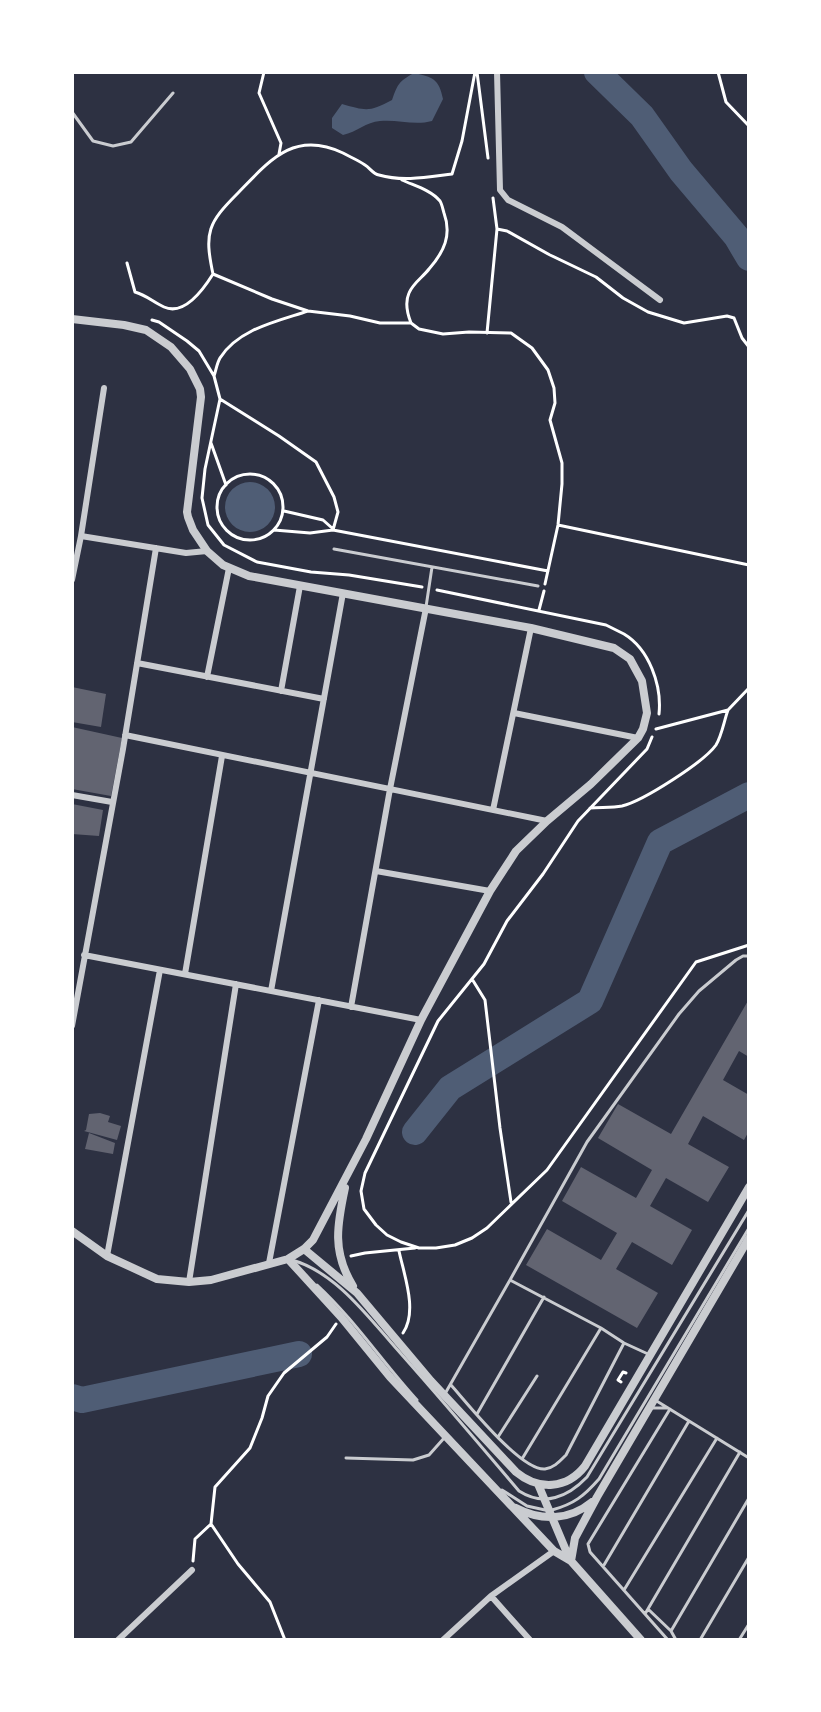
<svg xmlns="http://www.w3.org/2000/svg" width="821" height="1712" viewBox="0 0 821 1712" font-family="Roboto,sans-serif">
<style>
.water{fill:#4f5d75}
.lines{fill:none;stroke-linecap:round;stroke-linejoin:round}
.river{stroke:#4f5d75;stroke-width:26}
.building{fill:#626471}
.path{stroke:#fff;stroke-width:3}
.service{stroke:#caccd0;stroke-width:3}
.minor{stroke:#caccd0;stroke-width:6}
.tertiary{stroke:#caccd0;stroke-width:8}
</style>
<rect width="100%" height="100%" fill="#2d3142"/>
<!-- water -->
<path class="water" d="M414 73C433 77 439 79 443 99L432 121C414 126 397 119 380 121 366 122 357 132 343 135L332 128V118L342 104C367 111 369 112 392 100 398 84 398 82 414 73Z
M225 507a25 25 0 1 1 50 0a25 25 0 1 1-50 0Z"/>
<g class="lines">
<!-- river -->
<path class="river" d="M597 72 642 116 681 171 736 236 749 258
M415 1132 450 1088 590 1001 660 842 749 795
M72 1397 82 1400 299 1354"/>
</g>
<!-- building -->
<path class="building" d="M72 687 106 694 101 727 72 722Z
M72 727 122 738 111 796 72 789Z
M72 804 103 810 99 836 72 834Z
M749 999V1057L739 1051 723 1080 749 1095V1131L744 1140 703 1116 688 1144 729 1167 708 1202 666 1178 650 1206 692 1230 672 1265 632 1242 616 1269 658 1293 637 1328 526 1265 547 1229 601 1260 617 1233 562 1201 581 1167 636 1198 652 1170 598 1138 618 1104 671 1134Z
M100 1113 110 1116 108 1122 121 1126 117 1140 84 1131 86 1130 89 1114Z
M89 1133 115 1143 113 1154 85 1149Z"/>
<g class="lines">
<!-- path -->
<path class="path" d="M264 72 259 93 281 143 279 154
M477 72 488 158
M718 72 726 102 749 126
M402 180C415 186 431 190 440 201 442 204 443 210 444 213 452 235 444 252 429 269 423 277 413 283 409 293 405 302 407 313 411 323
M497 229 507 231 550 255 596 277 623 298 648 312 684 323 727 316 734 318 742 338 749 347
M127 263 135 292C146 295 153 302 164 307 184 316 203 290 213 274 204 232 208 223 238 193 270 160 294 130 343 153 350 157 358 160 365 165 370 168 373 174 379 175 403 182 428 177 452 174L462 141 475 72
M213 274 272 299 308 311 350 316 380 323H411L419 329 443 334 469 332 511 333 532 348 548 370 554 388 555 403 550 420 562 463V484L558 525 545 584
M152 320 159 322 187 341 199 351 214 376 220 399 205 469 202 498 208 525 224 545 257 562 311 572 349 575 422 587
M487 333 497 229 493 198
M214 376C216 370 217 363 220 358 238 329 278 321 308 311
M220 399 279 436 316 462 334 497 338 512 333 530 548 571
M211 443 226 485
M217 507a33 33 0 1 1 66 0a33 33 0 1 1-66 0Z
M284 511 323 520 332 528
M558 525 749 565
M274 530 310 533 333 530
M437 590 606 625C612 628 618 631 624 634 649 649 662 685 659 714
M539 610 544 591
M656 729 728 710 749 688
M652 737 647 749 578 821 543 874 507 921 484 964 438 1021 365 1173 361 1191 364 1209 376 1225 387 1235 401 1242 419 1248H436L455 1245 472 1238 487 1228 547 1170 696 962 749 945
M590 808C600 807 612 808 622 806 643 801 704 762 716 745 722 735 724 721 728 710
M472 979 485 1000 500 1128 511 1202
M399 1251C404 1275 418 1311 403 1333
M351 1256 365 1253 415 1248
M621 1382 618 1380 623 1372 626 1373
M193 1561 195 1539 211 1524
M285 1640 270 1602 238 1564 211 1524 215 1487 250 1448 262 1418 268 1396 284 1373 327 1337 336 1324"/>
<!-- service -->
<path class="service" d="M72 112 93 141 113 146 131 142 173 93
M334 549 538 586
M426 607 432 567
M292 1260C338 1273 371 1321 402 1355 442 1400 480 1445 519 1491 544 1507 568 1497 587 1477L749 1210
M510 1280 587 1142 679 1014 699 991 736 960 743 956H749
M317 1285C355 1320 383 1363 417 1400
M451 1385C468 1404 521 1471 545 1469 554 1468 560 1461 566 1455L624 1343
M446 1392 510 1280 601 1328 624 1343 648 1354
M655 1400 749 1458
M650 1408H667
M477 1414 544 1297
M498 1437 537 1376
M346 1458 413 1460 429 1455 445 1437
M522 1459 601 1328
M502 1490 527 1506 545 1510
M552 1510C574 1504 584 1496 599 1479L749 1228
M604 1565 689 1421
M624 1590 717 1438
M648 1609 671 1631 676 1640
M645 1614 740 1452
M671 1631 749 1498
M668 1640 590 1552 588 1544 670 1409
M700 1640 749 1557
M739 1640 749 1624"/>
<!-- minor -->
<path class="minor" d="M497 72 500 190 508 200 562 227 660 300
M104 388 81 536 186 553 207 551
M72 580 81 536
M137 663 324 699
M207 677 229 568
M281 691 300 586
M514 713 638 738
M125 735 547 821
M72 795 112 802
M493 810 531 628
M376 871 490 891
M84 955 421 1020
M185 974 222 756
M271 991 343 593
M351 1007 390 789 426 608
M72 1026 123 749 156 548
M107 1256 160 970
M269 1263 319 1000
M189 1282 236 984
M491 1596 530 1640
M118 1640 192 1570
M443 1640 491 1596 554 1551"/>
<!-- tertiary -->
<path class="tertiary" d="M72 319 124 325 146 330 171 347 190 369 200 389 201 397 187 512 188 517 193 530 207 551 223 565 249 576 531 628 614 648 630 659 642 681 647 713 643 729 638 738 591 784 547 821 516 851 490 891 421 1020 366 1139 313 1240 304 1249 288 1259 211 1280 189 1282 157 1279 107 1256 72 1231
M345 1188C337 1225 332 1252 353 1286
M304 1249 357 1293 431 1381 516 1472C539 1491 567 1489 585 1466L749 1187
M288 1259 341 1317 390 1377 554 1551 571 1561 641 1640
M538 1484 570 1560
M516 1508C541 1521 569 1521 592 1502
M571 1561 575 1538 597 1497 749 1238"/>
</g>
<!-- border -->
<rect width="821" height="1712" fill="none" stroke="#ffffff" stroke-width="148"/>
</svg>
